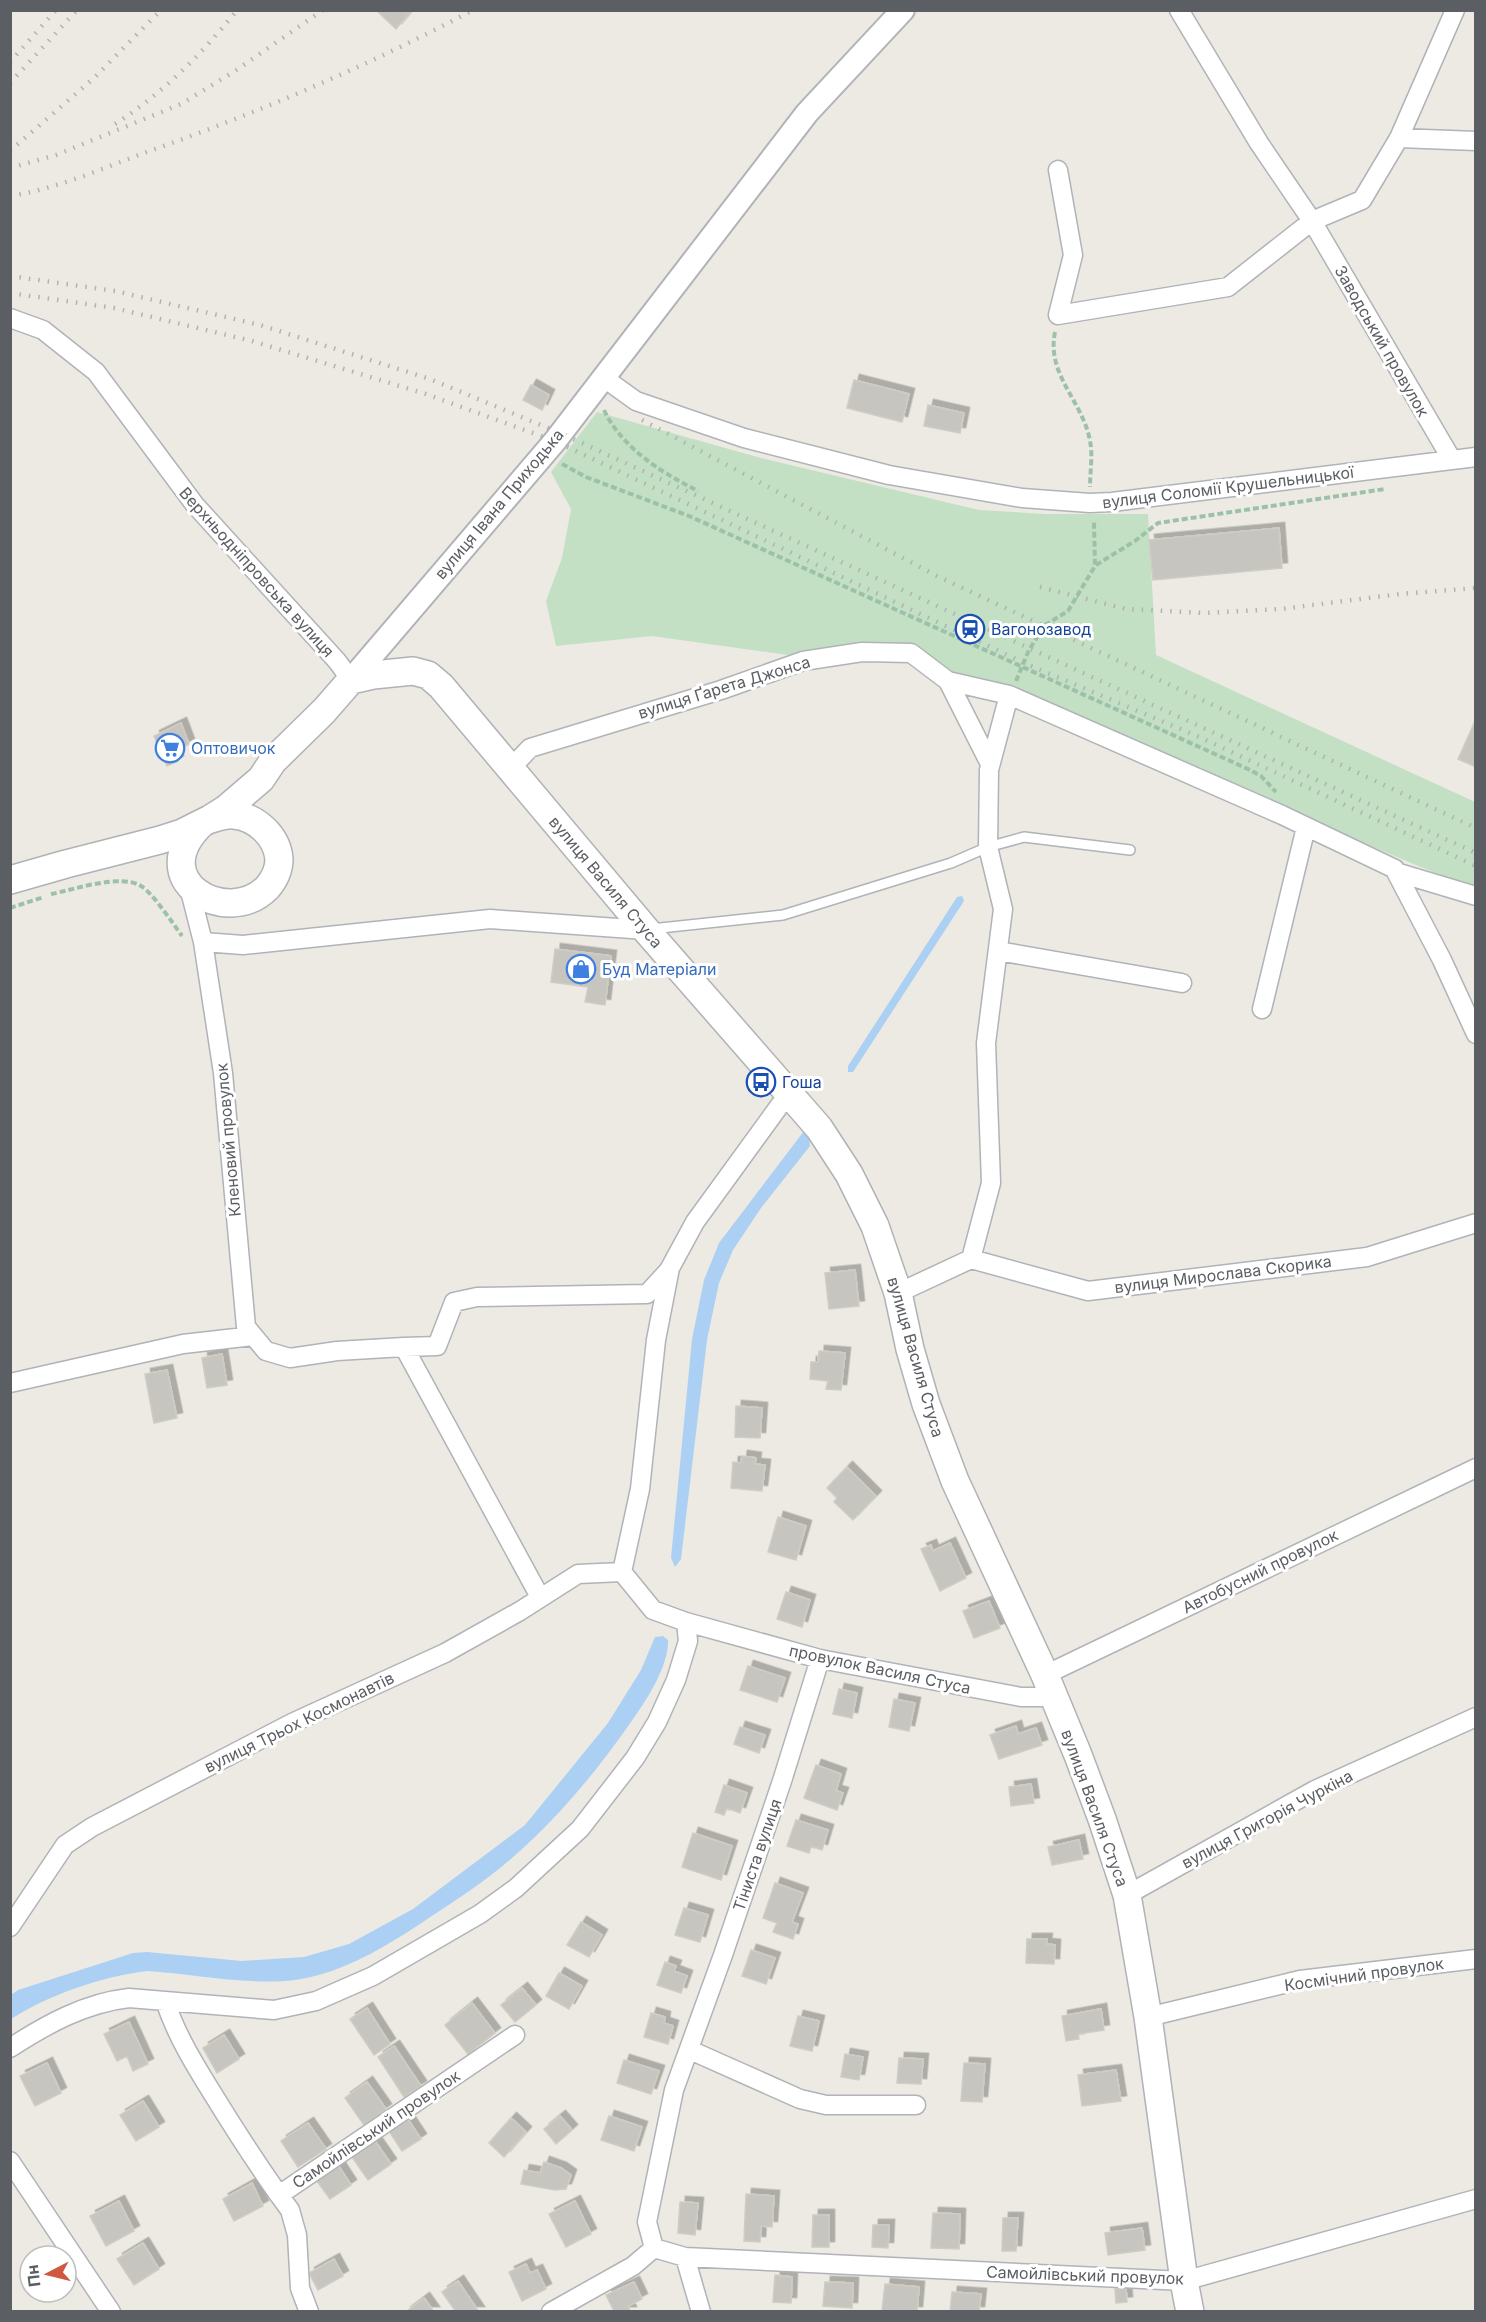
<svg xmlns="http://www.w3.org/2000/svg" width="1486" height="2322" viewBox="0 0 1486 2322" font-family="Inter,sans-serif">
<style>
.green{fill:#c3e0c5}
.water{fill:#acd0f3}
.building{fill:#c7c5c0;stroke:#d0ccc2;stroke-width:1.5;filter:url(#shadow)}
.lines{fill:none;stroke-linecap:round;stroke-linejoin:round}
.service-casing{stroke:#b0b3b7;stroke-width:12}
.minor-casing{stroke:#b0b3b7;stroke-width:21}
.tertiary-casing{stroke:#b0b3b7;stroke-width:26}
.secondary-casing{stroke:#b0b2b6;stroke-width:30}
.path{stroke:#9dc0a9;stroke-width:4;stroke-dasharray:6 3;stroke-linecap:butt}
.service{stroke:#fff;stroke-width:9}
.minor{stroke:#fff;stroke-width:18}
.tertiary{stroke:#fff;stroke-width:22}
.secondary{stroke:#fff;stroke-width:27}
.rail{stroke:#b1b2b2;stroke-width:4.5;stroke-dasharray:1.5 8;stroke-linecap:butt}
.labels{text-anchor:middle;stroke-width:6;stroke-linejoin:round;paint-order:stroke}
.street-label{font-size:16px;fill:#5b5e62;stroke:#fff}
.transit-label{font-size:16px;fill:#164399;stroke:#fff;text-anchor:start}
.shop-label{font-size:16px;fill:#366cbe;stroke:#fff;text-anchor:start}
</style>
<defs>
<filter id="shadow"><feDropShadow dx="5.5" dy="-5.5" stdDeviation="0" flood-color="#0004"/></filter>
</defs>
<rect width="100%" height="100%" fill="#eceae3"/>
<!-- green -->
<path class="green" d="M597 412 761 458 979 510 1046 514H1148L1156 655 1475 802V890L970 676 948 673 912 645 788 655 652 636 556 646 546 601 562 558 571 509 551 472Z"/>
<!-- water -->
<path class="water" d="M962 896 964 901 853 1072H848V1066L957 897Z
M804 1131 809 1134 810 1146 761 1208 733 1250 719 1283 707 1340 681 1559 675 1567 671 1558 692 1339 704 1280 719 1243Z
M663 1636 668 1640C669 1666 646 1701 631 1722 597 1771 558 1818 512 1858 484 1883 451 1903 420 1924 385 1947 343 1972 301 1979 255 1987 195 1974 147 1971 100 1977 51 1994 11 2019V1995L18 1990 133 1953 147 1952 242 1961 304 1957 349 1944 413 1909 525 1825 608 1723 641 1670 655 1637Z"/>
<!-- building -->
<path class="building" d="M376 10H412L396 29Z
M854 380 909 394 902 422 847 408Z
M531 385 549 395 542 410 523 400Z
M928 405 964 413 960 433 924 426Z
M1279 528 1282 568 1153 580 1149 540Z
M1476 719V767L1458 759Z
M181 723 189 744 174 751 178 761 167 766 154 736Z
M555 949 611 956 605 1005 585 1002 588 987 551 982Z
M855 1270 859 1306 829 1309 825 1273Z
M819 1351 845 1353 841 1390 826 1389 828 1381 810 1379 811 1362H818Z
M222 1354 227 1385 207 1388 202 1358Z
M167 1370 177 1418 154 1423 145 1374Z
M736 1406 762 1408 760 1438 735 1437Z
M742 1456 756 1458 755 1464 765 1465 762 1491 731 1488 733 1462 741 1463Z
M847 1467 876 1496 853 1520 834 1502 837 1498 827 1488Z
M778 1517 806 1526 796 1560 768 1552Z
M950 1543 966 1578 940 1591 921 1549 931 1545 933 1551Z
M786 1592 810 1600 802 1627 777 1619Z
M989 1601 1000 1628 974 1638 963 1611Z
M748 1666 785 1678 777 1702 740 1690Z
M839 1689 857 1693 852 1718 833 1714Z
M894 1699 915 1703 909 1731 889 1727Z
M1016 1726 1018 1734 1036 1728 1042 1745 999 1759 990 1735Z
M740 1727 765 1735 759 1753 734 1744Z
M816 1765 841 1774 836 1791 843 1793 837 1810 804 1798Z
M1031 1784 1034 1803 1011 1806 1009 1787Z
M724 1785 747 1793 740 1813 727 1808 724 1815 715 1812Z
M796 1820 828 1830 822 1850 811 1846 809 1853 787 1846Z
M693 1833 732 1846 721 1880 682 1867Z
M1079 1840 1083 1859 1052 1865 1048 1847Z
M775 1883 803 1893 792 1922 798 1924 793 1939 773 1932 777 1923 763 1918Z
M684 1908 708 1915 700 1942 675 1935Z
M581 1922 602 1935 589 1957 567 1945Z
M1027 1939H1047L1046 1944 1055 1945 1054 1964 1026 1963Z
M751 1950 775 1958 766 1984 742 1976Z
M665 1962 676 1966 674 1971 687 1976 681 1993 657 1985Z
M559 1973 582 1986 569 2009 546 1996Z
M522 1988 536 2005 515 2022 501 2005Z
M472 2003 495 2033 468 2054 445 2025Z
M367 2008 390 2044 374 2055 350 2019Z
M1101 2009 1104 2030 1078 2034 1079 2039 1066 2041 1062 2016Z
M651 2013 665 2017 664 2023 673 2026 668 2044 644 2037Z
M798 2016 819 2021 812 2051 790 2046Z
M129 2022 148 2064 133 2071 127 2056 117 2061 104 2034Z
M224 2035 239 2059 217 2073 203 2048Z
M394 2046 421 2086 404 2097 378 2057Z
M845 2054 863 2057 859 2080 841 2077Z
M899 2058 923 2059 921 2084 897 2083Z
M624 2060 659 2071 651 2094 617 2083Z
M47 2063 61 2093 35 2106 20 2076Z
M964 2063 985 2064 982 2102 961 2101Z
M1116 2070 1121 2101 1082 2106 1078 2075Z
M367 2082 386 2109 364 2125 345 2098Z
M143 2101 159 2127 136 2141 120 2115Z
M560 2116 572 2130 556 2144 544 2129Z
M609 2116 642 2127 634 2151 601 2140Z
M407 2118 421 2139 402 2151 389 2131Z
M511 2118 526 2132 504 2157 489 2143Z
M308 2123 326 2149 298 2167 281 2141Z
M375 2141 391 2164 368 2180 352 2157Z
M544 2162 561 2168 571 2175 566 2189 555 2190 521 2184 524 2170 540 2173Z
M338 2165 351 2185 330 2199 316 2180Z
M252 2183 263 2206 234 2221 223 2199Z
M746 2194 774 2196 772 2227 761 2226 760 2242 744 2241Z
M119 2201 134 2231 106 2246 90 2216Z
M575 2201 591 2234 566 2247 549 2214Z
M680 2202 698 2203 695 2235 678 2233Z
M933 2213 960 2214 959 2249 931 2248Z
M813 2215H829V2247H812Z
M1003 2218H1018L1016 2251H1002Z
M873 2225H889L888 2248 872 2247Z
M1142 2228 1145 2250 1108 2255 1105 2233Z
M143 2243 159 2269 134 2285 117 2259Z
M334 2259 343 2276 318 2290 309 2273Z
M526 2264 530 2273 537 2270 546 2289 522 2301 509 2272Z
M775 2275 792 2277 791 2303 773 2302Z
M458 2281 479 2312H456L442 2292Z
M634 2282 642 2299 628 2306 631 2312H612L614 2311 606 2295Z
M825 2282 853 2283 852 2308 823 2306Z
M885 2284 919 2287 917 2312 882 2311Z
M1126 2288 1127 2302 1116 2303 1115 2289Z
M952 2292 981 2294 979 2312H950Z
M424 2298 434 2312H406Z"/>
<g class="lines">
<!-- service casing -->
<g class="service-casing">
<path id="service" d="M651 929 783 915 951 863 988 847 1024 837 1130 850"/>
</g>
<!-- minor casing -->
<g class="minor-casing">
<path id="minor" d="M1179 10 1259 143 1312 221 1452 460
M1399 138 1476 141
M1058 170 1073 255 1058 315 1228 287 1312 221 1362 200 1399 138 1455 10
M10 318 43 330 96 372 195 505 337 661 351 680
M604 378 636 401 744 438 889 475 1022 498 1090 503 1112 502 1476 457
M948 681 990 764
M1009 695 1282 815 1395 869 1396 872 1476 896
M510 769 530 748 721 690 803 661 862 652 911 653 948 681 1009 695 989 770 988 847 1003 909 986 1043 991 1183 971 1259 898 1293
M1396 872 1442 960 1476 1034
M188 883 203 942
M998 951 1182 983
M1262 1009 1306 827
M971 1259 1088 1291 1367 1257 1476 1223
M404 1347 437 1346 454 1302 477 1297 647 1294 669 1270
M10 1383 183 1344 253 1336
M622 1572 640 1489 656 1340 670 1268 695 1222 780 1105 793 1098
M622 1572 653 1610 686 1622 820 1659 1021 1697H1054
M540 1597 404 1347 337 1351 290 1358 266 1351 246 1327 223 1073 203 942 243 945 490 919 646 930
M1045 1675 1476 1468
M1127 1895 1315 1790 1476 1717
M10 1927 65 1845 92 1827 292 1723 445 1653 520 1611 578 1574 622 1572
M165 2001C176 2034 193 2062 211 2091 233 2127 255 2161 279 2195
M1148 2017 1300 1980 1476 1959
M10 2048C47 2024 85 2003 129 1998L274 2010 316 2001 373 1976 480 1914 516 1888 580 1829 635 1758 657 1722 676 1680 688 1641 686 1622
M690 2050 800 2099 826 2105H916
M10 2161 111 2312
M685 2257 1184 2281 1476 2199
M309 2312 300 2288 297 2235 290 2210 279 2195 515 2035
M551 2312 633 2266 654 2248
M701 2312 685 2257 654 2248 647 2222 674 2090 723 1955 782 1781 820 1659"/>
</g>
<!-- tertiary casing -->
<g class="tertiary-casing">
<path id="tertiary" d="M351 680 555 441 807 113 903 10"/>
</g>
<!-- secondary casing -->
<g class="secondary-casing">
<path id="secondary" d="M201 824C143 881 227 928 267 888 274 880 279 870 279 859 277 836 256 817 234 815 226 814 218 817 211 819
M10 880 66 864 160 840 182 833 210 819 226 809 261 779 273 761 324 711 351 680 373 675 413 671 428 675 441 686 646 930 819 1128 849 1174 875 1226 898 1293 910 1349 926 1404 955 1481 1045 1675 1078 1755 1102 1819 1127 1895 1148 2017 1184 2281 1190 2312"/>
</g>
<!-- path -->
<path class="path" d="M1055 332C1046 375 1083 401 1090 441 1093 455 1090 472 1090 487
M604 410C622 448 662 473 698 491
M562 464 586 477 689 516 1248 769 1261 776 1276 792
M1096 565 1135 541 1158 523 1385 489
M1016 681 1029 650 1045 625 1068 611 1095 566 1094 521
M51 894C73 890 121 873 141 886 152 892 174 925 182 936
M10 908 44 897"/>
<!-- service -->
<use href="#service" class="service"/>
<!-- minor -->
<use href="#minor" class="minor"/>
<!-- tertiary -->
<use href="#tertiary" class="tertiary"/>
<!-- secondary -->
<use href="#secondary" class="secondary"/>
<!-- rail -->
<path class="rail" d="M10 62 56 10
M10 83 77 10
M115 124C162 94 202 54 237 10
M10 151 94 78 161 10
M10 168 56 155 181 104 235 71 323 10
M10 196C56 189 101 169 144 153 257 113 368 66 473 10
M10 276 115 291 260 325 430 379 560 433 1476 853
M10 293 114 308 252 341 426 394 555 441 1024 663 1197 736 1476 866
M642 420 937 576 1476 828
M1040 587 1126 609 1205 613 1281 609 1400 594 1476 588"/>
</g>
<!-- icons -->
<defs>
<g id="station-ring" transform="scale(1.5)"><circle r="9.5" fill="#fff" stroke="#1a4fb4" stroke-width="1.5"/><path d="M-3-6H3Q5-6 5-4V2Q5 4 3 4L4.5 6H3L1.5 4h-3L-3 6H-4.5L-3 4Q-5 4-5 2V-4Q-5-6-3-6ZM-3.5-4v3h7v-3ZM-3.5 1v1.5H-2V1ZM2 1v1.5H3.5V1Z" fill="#1a4fb4"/></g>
<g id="supermarket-ring" transform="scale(1.5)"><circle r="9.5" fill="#fff" stroke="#3f7fe0" stroke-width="1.5"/><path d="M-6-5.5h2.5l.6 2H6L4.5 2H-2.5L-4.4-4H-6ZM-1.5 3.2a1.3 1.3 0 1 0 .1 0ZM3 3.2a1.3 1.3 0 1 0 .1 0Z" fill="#3f7fe0"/></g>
<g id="shop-ring" transform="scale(1.5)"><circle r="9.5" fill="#fff" stroke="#3f7fe0" stroke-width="1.5"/><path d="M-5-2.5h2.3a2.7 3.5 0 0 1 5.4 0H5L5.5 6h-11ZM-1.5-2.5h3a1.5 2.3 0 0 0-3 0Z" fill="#3f7fe0"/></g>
<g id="bus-ring" transform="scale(1.5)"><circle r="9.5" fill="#fff" stroke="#1a4fb4" stroke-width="1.5"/><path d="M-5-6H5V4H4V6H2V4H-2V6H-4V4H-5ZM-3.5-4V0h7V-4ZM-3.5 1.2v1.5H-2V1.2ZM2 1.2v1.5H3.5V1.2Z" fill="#1a4fb4"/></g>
</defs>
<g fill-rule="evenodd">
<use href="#station-ring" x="970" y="629"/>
<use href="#supermarket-ring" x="170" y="748"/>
<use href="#shop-ring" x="581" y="969"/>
<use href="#bus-ring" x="761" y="1082"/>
</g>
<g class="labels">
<!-- street labels -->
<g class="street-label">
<text transform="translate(1382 341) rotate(60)" y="6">Заводський провулок</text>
<text transform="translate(1228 487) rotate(-7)" y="6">вулиця Соломії Крушельницької</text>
<text transform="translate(499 504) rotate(-50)" y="6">вулиця Івана Приходька</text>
<text transform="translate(257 572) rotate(48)" y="6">Верхньодніпровська вулиця</text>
<text transform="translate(724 687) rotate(-17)" y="6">вулиця Ґарета Джонса</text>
<text transform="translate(606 882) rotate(50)" y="6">вулиця Василя Стуса</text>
<text transform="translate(228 1140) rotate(-95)" y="6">Кленовий провулок</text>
<text transform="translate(1223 1274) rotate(-7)" y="6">вулиця Мирослава Скорика</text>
<text transform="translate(916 1357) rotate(74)" y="6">вулиця Василя Стуса</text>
<text transform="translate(1260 1571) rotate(-26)" y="6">Автобусний провулок</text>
<text transform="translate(880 1669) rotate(12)" y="6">провулок Василя Стуса</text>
<text transform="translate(299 1722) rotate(-26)" y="6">вулиця Трьох Космонавтів</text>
<text transform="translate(1095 1808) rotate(70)" y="6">вулиця Василя Стуса</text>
<text transform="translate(1267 1819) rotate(-28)" y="6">вулиця Григорія Чуркіна</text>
<text transform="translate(757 1855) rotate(-71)" y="6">Тіниста вулиця</text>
<text transform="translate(1364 1974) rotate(-8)" y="6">Космічний провулок</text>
<text transform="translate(376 2129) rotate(-34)" y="6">Самойлівський провулок</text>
<text transform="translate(1085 2275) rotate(2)" y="6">Самойлівський провулок</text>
</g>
<!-- transit labels -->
<g class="transit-label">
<text x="991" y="635">Вагонозавод</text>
<text x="782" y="1088">Гоша</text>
</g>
<!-- shop labels -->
<g class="shop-label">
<text x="191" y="754">Оптовичок</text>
<text x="602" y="975">Буд Матерiали</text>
</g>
</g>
<!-- border -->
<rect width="1486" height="2322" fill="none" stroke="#5b5e62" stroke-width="24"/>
<!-- north arrow -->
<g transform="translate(48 2274) rotate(263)"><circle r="28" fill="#ffffff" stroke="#bdbfc0" stroke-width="1.5"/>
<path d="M0-4.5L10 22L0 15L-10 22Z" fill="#d25743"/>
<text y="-9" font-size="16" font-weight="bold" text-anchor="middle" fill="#5b5e62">Пн</text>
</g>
</svg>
